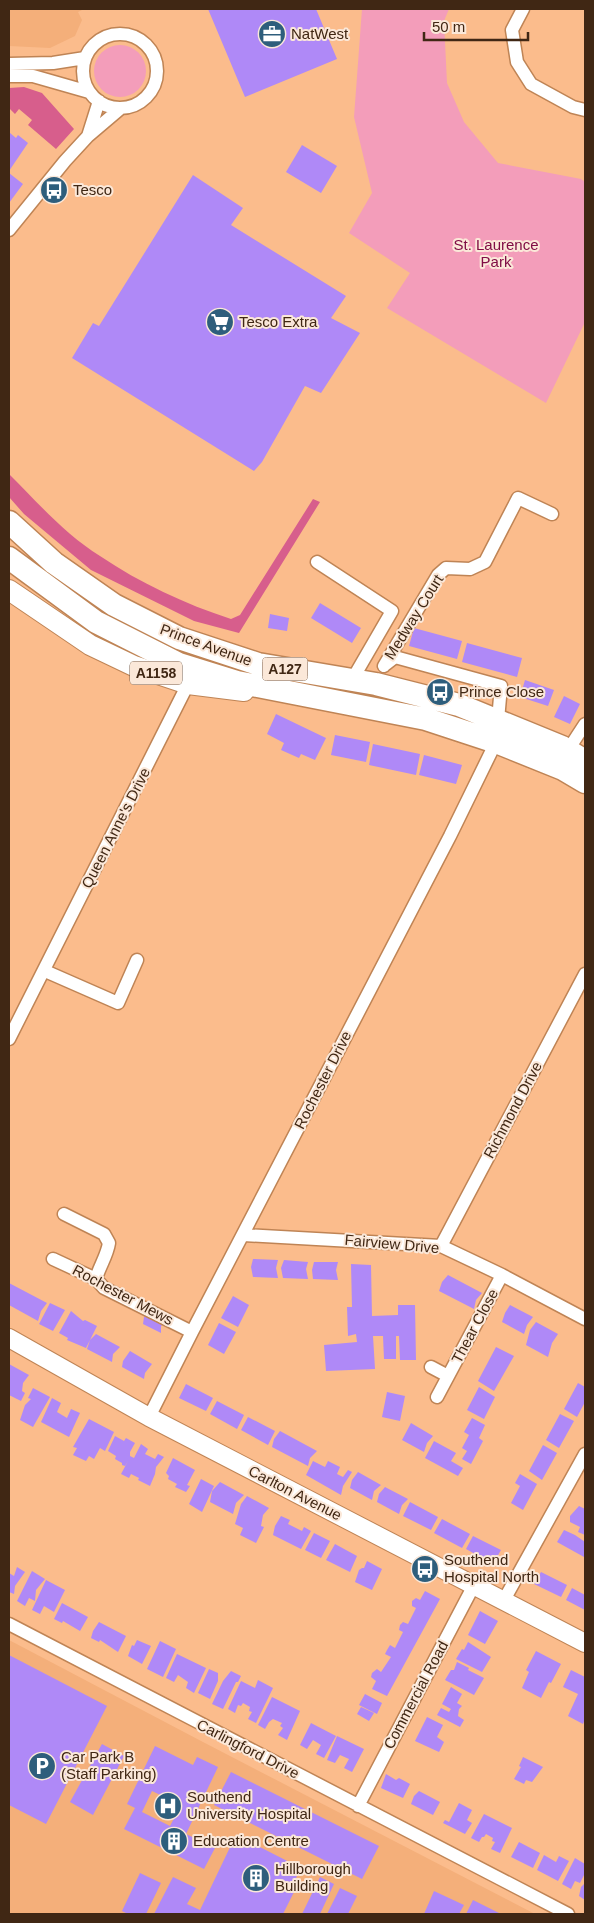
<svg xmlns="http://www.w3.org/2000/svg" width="594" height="1923" viewBox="0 0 594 1923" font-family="Arial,sans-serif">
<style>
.built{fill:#f4af7a}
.green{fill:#f39dba}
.forest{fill:#d75e8c}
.building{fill:#af89f7;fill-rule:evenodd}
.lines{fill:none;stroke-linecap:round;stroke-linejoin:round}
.street-casing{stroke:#bf8455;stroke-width:15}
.secondary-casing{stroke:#bf8455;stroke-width:20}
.primary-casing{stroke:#bf8455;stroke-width:22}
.highway-casing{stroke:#bf8455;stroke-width:25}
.street{stroke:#fff;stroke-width:12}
.secondary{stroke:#fff;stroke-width:18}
.primary{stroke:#fff;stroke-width:20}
.highway{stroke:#fff;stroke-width:22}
.labels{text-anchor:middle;stroke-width:4;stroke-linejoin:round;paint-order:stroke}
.shield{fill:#fbe8d9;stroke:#78614f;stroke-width:1}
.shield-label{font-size:14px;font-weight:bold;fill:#402714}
.poi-label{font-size:15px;fill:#402714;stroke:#fbe8d9;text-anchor:start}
.park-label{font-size:15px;fill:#800d45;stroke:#fbe8d9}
.street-label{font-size:15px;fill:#402714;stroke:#fbe8d9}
</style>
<rect width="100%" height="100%" fill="#fbbc8c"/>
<!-- built -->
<path class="built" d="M9 9H84L78 12 82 20 75 36 50 48 9 46Z
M9 1640 203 1742 535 1914H9Z"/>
<!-- green -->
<path class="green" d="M362 9H449L444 21 447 83 464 122 498 163 581 179 585 182V322L546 403 387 308 410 273 349 233 372 193 354 117Z
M94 71a26 26 0 1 1 52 0a26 26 0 1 1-52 0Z"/>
<!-- forest -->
<path class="forest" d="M24 87 42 93 74 129 56 149 28 125 32 120 19 109 15 114 9 108V88Z
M9 474C37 502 66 535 100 556 140 583 185 604 231 619L240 615 313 499 320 502 239 633 194 621 91 570 24 514 9 497Z"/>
<!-- building -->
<path class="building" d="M208 9H316L337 59 245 97Z
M10 133 16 138 18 135 28 143 9 171Z
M302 145 337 166 321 193 286 172Z
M9 173 23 184 9 203Z
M193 175 243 208 231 225 346 296 331 318 360 333 321 393 305 386 262 462 254 471 72 358 93 323 99 326Z
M320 603 361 628 352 643 311 618Z
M270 614 289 618 287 631 268 628Z
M414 628 462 641 457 659 409 646Z
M467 643 522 658 517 677 462 662Z
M525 680 554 690 548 706 520 697Z
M564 696 580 704 570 724 554 717Z
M276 714 326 738 315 760 301 754 299 758 281 750 284 743 267 734Z
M335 735 370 742 366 762 331 755Z
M373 744 420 754 416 775 369 765Z
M424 755 462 765 456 784 419 775Z
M253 1259 278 1260 276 1268 278 1278 253 1277 251 1267Z
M284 1260 308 1262 306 1269 308 1279 283 1278 281 1268Z
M314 1262H338L336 1270 338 1280 313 1279 312 1270Z
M351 1264 371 1265 372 1316 398 1315V1305H415L416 1360H400L399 1336H396V1359H384L383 1336H373L375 1369 326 1371 324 1345 357 1342 356 1334 348 1336 347 1307H352Z
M448 1275 482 1293 476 1300 474 1309 439 1291 442 1282Z
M9 1283 47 1303 41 1311 38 1321 9 1305Z
M233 1296 249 1305 238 1327 221 1318Z
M50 1303 65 1310 53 1331 39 1324Z
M510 1305 533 1317 527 1325 524 1334 502 1322 505 1313Z
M71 1311 83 1321 85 1320 97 1326 86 1348 67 1340 68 1338 59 1333Z
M148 1314 165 1323 161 1326V1333L143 1324 144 1317Z
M536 1322 558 1334 552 1343 548 1357 526 1345 530 1330Z
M219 1323 236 1332 224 1354 208 1345Z
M96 1334 120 1347 113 1354 112 1362 87 1349 90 1340Z
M496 1347 514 1356 494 1391 478 1381Z
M130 1351 152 1364 145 1373 144 1379 122 1367 123 1361Z
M9 1364 29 1375 23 1383 22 1391 25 1393 21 1401 9 1395Z
M578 1383 585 1387V1402L577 1417 564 1409Z
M186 1384 213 1398 206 1411 179 1398Z
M479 1387 495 1397 484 1419 467 1410Z
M33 1388 50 1397 33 1427 20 1420 25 1405 31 1399 28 1398Z
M387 1392 405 1396 400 1421 382 1417Z
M52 1398 61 1403 57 1412 67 1418 71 1409 80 1413 69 1437 41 1422Z
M217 1401 244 1415 237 1429 210 1414Z
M560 1414 574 1421 559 1448 546 1440Z
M248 1417 275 1431 268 1445 241 1430Z
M472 1418 485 1425 479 1438 483 1441 471 1464 462 1459 467 1451 462 1448 469 1435 464 1432Z
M89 1419 114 1432 105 1451 100 1448 94 1459 89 1456 86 1461 73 1455 77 1448 73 1447Z
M411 1423 433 1436 427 1443 424 1452 402 1440Z
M280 1431 317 1451 310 1458 308 1466 272 1447 274 1439Z
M115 1436 124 1441 126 1438 135 1443 130 1452V1456L134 1458 141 1444 148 1449 145 1454 155 1459 158 1454 164 1457 156 1467 155 1474 150 1486 138 1480 139 1478 131 1474 129 1478 121 1474 128 1461 125 1466 122 1465V1463L115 1459 116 1456 108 1451Z
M434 1441 456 1453 451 1461 463 1468 458 1476 425 1458Z
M543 1445 557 1453 542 1480 529 1471Z
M173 1458 195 1470 187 1485 190 1486 186 1492 175 1487 177 1484 168 1479 169 1476 166 1473Z
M313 1461 325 1467 328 1461 340 1467 337 1474 343 1477 348 1470 352 1472 343 1486 341 1495 306 1475Z
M358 1472 381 1485 374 1491 372 1500 350 1488 352 1480Z
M520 1474 537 1484 523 1510 511 1503 520 1486 515 1483Z
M201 1479 214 1486 202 1512 189 1504Z
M220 1482 244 1495 236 1503 233 1514 210 1502 212 1491Z
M385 1487 408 1499 402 1505 399 1514 377 1502 379 1494Z
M247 1496 269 1508 263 1515 261 1526 264 1527 256 1543 240 1535 243 1528 235 1524 241 1504Z
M410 1502 438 1517 431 1530 403 1516Z
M579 1506 585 1509V1535L578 1532 580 1527 570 1522V1516Z
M281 1516 290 1520 288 1524 302 1531 304 1527 311 1531 301 1549 273 1535 275 1526Z
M442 1519 470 1534 462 1548 434 1533Z
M564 1530 575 1535 585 1542 584 1557 557 1542Z
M314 1533 330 1541 321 1558 305 1550Z
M473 1536 501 1550 493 1564 466 1549Z
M335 1544 357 1556 350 1572 326 1560Z
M367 1561 382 1569 372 1590 355 1582 359 1570 362 1568H364Z
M17 1567 25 1572 15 1586 14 1594 9 1592V1573L14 1576Z
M32 1571 45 1579 36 1590 35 1601 29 1598 25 1606 17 1601Z
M541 1572 567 1585 561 1597 534 1584Z
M46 1580 65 1590 54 1612 44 1606 40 1614 32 1610Z
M572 1588 585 1595V1610L566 1600Z
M425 1591 440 1599 387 1696 372 1689 376 1681 371 1677 372 1673 377 1669 381 1672 391 1657 385 1654 387 1650 390 1645 395 1648 403 1632 399 1630 400 1625 403 1622 408 1624 416 1608 412 1606V1601L416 1598 420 1600Z
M62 1603 88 1617 80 1631 63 1621 62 1623 54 1619Z
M480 1611 498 1621 485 1644 468 1635Z
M99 1622 126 1636 118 1652 100 1640 99 1642 91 1638 93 1631Z
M137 1640 151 1646 142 1664 128 1656 132 1645 134 1646Z
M160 1641 176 1649 163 1677 147 1669Z
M468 1642 491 1657 482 1672 456 1659 462 1649 464 1650Z
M536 1651 561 1664 551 1683 549 1682 541 1698 522 1688 529 1672 526 1670Z
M177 1654 206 1668 194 1693 186 1688 188 1682 178 1675 174 1682 166 1678Z
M9 1655 107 1706 46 1824 9 1805Z
M457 1662 469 1668 468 1670 484 1678 474 1695 445 1680 451 1670H454Z
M209 1669 218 1673V1681L210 1699 198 1693Z
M571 1670 585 1677V1719L583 1724 568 1716 578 1694 563 1687Z
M231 1671 241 1676 238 1682H236L223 1709 212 1704 223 1681Z
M258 1680 273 1688 256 1723 248 1719 252 1712 249 1711 250 1707 243 1703 241 1706 238 1705 235 1713 228 1709 241 1681 255 1688Z
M451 1687 462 1694 457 1703 462 1706 459 1709 458 1716 464 1720 460 1727 437 1715 441 1708 449 1712 451 1709 442 1704Z
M365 1694 382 1703 377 1714 359 1705Z
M272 1697 300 1711 287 1740 278 1735 283 1728 280 1726 282 1723 273 1719 269 1722 265 1729 258 1725Z
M361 1707 374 1713 369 1721 357 1714Z
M427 1717 443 1725 437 1737 444 1742 439 1752 415 1741Z
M311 1723 336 1736 324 1758 316 1754 321 1745 313 1740 307 1749 300 1745Z
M337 1736 364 1749 352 1772 344 1768 349 1759 340 1755 335 1763 327 1760Z
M102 1744 124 1756 93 1815 70 1802Z
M155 1746 193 1765 197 1757 218 1767 186 1834 215 1848 204 1869 124 1829 135 1808 127 1804ZM152 1791 181 1805 170 1826 142 1812Z
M523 1757 543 1767 532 1782 526 1780 524 1784 514 1779 521 1767 519 1766Z
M231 1772 379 1846 362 1879 214 1805Z
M386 1774 396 1780 399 1778 410 1784 403 1798 381 1788Z
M419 1791 440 1802 433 1815 411 1804 414 1796Z
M459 1803 472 1810 467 1820 472 1823 465 1834 443 1823 445 1820 449 1822Z
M484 1814 512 1828 500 1853 491 1849 495 1842 492 1841 493 1838 486 1834 484 1837H482L479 1842 471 1838Z
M240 1837 301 1868 291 1888 295 1890 283 1914H154L173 1877 196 1888 187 1904 200 1910 233 1841Z
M519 1842 540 1853 533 1868 511 1857Z
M544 1855 556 1862 559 1856 569 1861 558 1881 537 1870Z
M575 1858 585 1864V1873L580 1883 575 1881 571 1889 562 1884Z
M140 1873 161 1883 146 1914H128L122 1911Z
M320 1877 334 1884 320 1914H302Z
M585 1883V1900L579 1896 581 1887Z
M340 1888 357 1896 348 1914H327Z
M434 1891 464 1905 459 1914H424Z
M473 1900 501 1914H466Z"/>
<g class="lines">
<!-- street casing -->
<g class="street-casing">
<path id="street" d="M523 9 512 30 517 62 531 84 573 107 585 110
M83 71a37 37 0 1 1 74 0a37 37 0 1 1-74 0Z
M9 64 53 63 85 58
M9 76H33L89 92
M88 136 99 101
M9 230 65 161 88 136 121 108
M317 562 392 611 352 680
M386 664 395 657 501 686 498 720
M384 666 438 575 446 568 470 569 485 562 518 498 552 514
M568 750 585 724
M45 971 118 1003 137 960
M9 1039 188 684
M64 1214 104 1234 109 1243C107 1256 99 1267 96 1279
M243 1235 441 1246 502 1275 585 1319
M441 1246 585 974
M53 1259 96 1279 104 1288 192 1332
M431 1367 448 1376
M437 1397 502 1275
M149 1417 192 1332 450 836 496 742
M504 1600 585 1454
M9 1624 568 1914
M358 1806 474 1585"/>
</g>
<!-- secondary casing -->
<g class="secondary-casing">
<path id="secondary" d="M9 1338 149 1417 585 1643"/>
</g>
<!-- primary casing -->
<g class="primary-casing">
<path id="primary" d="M9 590 90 645 134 666 188 684 244 691"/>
</g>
<!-- highway casing -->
<g class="highway-casing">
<path id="highway" d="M9 522 54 563 114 605 179 638 258 664 376 684 459 705 562 747 585 761
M9 558 96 622 179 664 237 682 426 719 496 742 563 769 585 782"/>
</g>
<!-- street -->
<use href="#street" class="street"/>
<!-- secondary -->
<use href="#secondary" class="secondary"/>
<!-- primary -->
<use href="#primary" class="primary"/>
<!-- highway -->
<use href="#highway" class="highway"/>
</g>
<!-- icons -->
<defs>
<g id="office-disc" transform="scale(1.4375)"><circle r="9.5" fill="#2e5e7c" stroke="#fbe8d9"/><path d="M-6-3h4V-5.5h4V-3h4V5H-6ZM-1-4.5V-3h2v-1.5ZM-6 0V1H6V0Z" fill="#fff"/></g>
<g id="bus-disc" transform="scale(1.4375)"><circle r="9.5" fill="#2e5e7c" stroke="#fbe8d9"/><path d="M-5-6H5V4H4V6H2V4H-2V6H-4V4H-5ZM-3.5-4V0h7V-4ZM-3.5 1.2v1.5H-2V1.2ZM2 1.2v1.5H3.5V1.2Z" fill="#fff"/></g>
<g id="supermarket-disc" transform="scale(1.4375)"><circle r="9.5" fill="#2e5e7c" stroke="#fbe8d9"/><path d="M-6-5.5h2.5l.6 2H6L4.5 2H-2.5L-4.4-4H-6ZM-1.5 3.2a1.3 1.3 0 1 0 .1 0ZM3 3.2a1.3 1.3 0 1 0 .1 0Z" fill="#fff"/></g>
<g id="parking-disc" transform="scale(1.4375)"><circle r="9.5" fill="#2e5e7c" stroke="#fbe8d9"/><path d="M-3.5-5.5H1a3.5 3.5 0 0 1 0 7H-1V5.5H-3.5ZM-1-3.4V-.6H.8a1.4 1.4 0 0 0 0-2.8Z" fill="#fff"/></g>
<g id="hospital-disc" transform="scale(1.4375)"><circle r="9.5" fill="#2e5e7c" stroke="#fbe8d9"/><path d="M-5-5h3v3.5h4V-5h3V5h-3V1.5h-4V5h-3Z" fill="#fff"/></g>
<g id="building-disc" transform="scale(1.4375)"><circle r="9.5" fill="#2e5e7c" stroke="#fbe8d9"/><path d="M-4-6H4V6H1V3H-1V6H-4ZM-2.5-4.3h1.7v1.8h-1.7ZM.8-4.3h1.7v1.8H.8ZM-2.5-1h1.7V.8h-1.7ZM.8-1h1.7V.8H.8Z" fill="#fff"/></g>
</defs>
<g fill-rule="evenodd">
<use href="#office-disc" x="272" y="34"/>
<use href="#bus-disc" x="54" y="190"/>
<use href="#supermarket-disc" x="220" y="322"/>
<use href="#bus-disc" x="440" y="692"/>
<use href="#bus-disc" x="425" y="1569"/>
<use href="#parking-disc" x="42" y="1766"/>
<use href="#hospital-disc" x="168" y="1806"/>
<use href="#building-disc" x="174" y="1841"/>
<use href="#building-disc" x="256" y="1878"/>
</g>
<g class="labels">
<!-- shield labels -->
<g class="shield">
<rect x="262.5" y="657.5" width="45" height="23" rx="4"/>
<rect x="130" y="661.5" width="52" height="23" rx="4"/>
</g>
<g class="shield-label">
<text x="285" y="674">A127</text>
<text x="156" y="678">A1158</text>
</g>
<!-- poi labels -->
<g class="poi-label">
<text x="291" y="39">NatWest</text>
<text x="73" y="195">Tesco</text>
<text x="239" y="327">Tesco Extra</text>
<text x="459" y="697">Prince Close</text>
<text x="444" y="1565">Southend<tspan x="444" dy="17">Hospital North</tspan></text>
<text x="61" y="1762">Car Park B<tspan x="61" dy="17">(Staff Parking)</tspan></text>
<text x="187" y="1802">Southend<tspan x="187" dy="17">University Hospital</tspan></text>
<text x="193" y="1846">Education Centre</text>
<text x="275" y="1874">Hillborough<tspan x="275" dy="17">Building</tspan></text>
</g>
<!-- park labels -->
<g class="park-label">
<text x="496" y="250">St. Laurence<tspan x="496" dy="17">Park</tspan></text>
</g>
<!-- street labels -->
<g class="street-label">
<text transform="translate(414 617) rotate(-58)" y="5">Medway Court</text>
<text transform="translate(206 645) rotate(20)" y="5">Prince Avenue</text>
<text transform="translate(116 828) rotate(-63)" y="5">Queen Anne's Drive</text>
<text transform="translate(323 1080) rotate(-63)" y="5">Rochester Drive</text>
<text transform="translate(513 1110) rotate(-62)" y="5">Richmond Drive</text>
<text transform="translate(392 1244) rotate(5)" y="5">Fairview Drive</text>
<text transform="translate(123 1295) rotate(28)" y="5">Rochester Mews</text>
<text transform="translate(475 1326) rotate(-62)" y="5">Thear Close</text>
<text transform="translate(295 1493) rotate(27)" y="5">Carlton Avenue</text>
<text transform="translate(416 1695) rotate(-62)" y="5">Commercial Road</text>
<text transform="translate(248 1749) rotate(27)" y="5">Carlingford Drive</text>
</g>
</g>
<!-- border -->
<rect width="594" height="1923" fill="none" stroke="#402714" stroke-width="20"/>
<!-- scale -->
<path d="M424 32v8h104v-8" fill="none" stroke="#402714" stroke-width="2.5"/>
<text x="432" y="32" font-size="15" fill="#402714" stroke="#fbe8d9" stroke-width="4" paint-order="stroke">50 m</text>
</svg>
